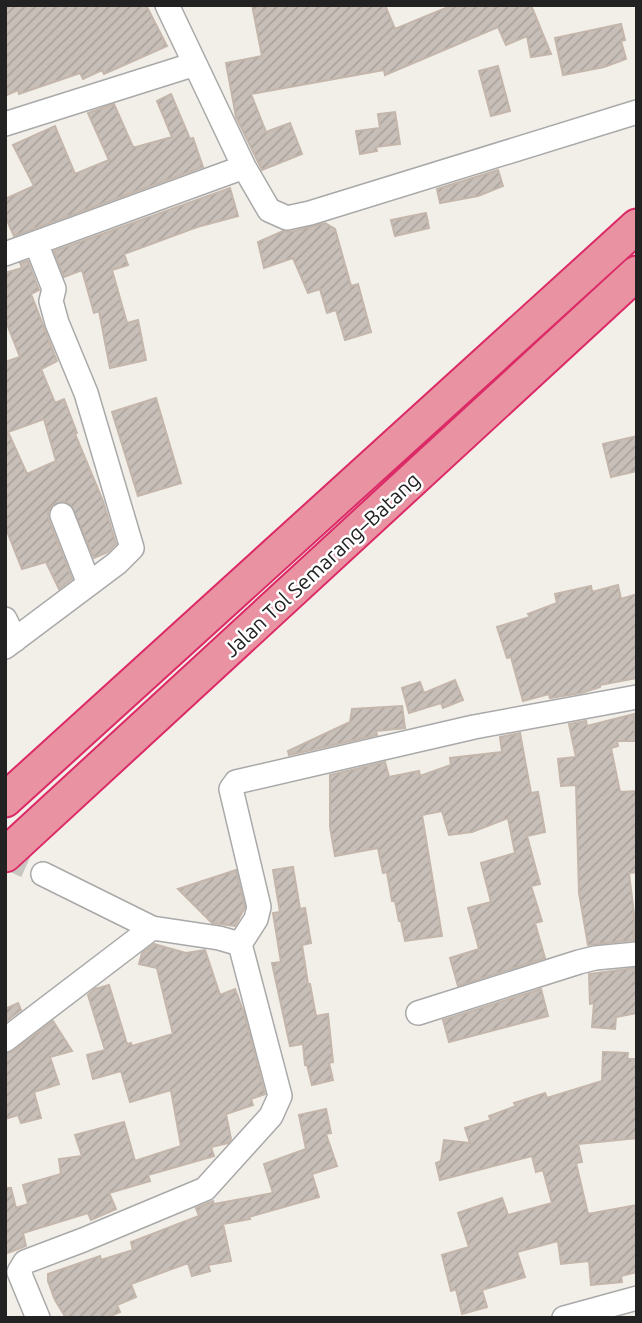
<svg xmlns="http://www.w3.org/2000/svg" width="642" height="1323" viewBox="0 0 642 1323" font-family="Ubuntu,sans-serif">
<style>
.building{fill:url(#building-hatch);stroke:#c4b6ab;stroke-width:2;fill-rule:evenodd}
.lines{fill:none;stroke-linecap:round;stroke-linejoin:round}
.minor-tunnel{stroke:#c8c6c1;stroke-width:23;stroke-dasharray:23 11;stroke-linecap:butt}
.minor-casing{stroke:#a9a9a9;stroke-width:26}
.highway-casing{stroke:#dc2a67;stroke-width:37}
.minor{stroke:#fff;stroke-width:23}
.highway{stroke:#e892a2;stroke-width:33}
.labels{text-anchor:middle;stroke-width:5;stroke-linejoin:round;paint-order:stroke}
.street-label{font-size:21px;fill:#222;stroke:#fff}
</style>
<defs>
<pattern id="building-hatch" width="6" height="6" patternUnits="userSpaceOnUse" patternTransform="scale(1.75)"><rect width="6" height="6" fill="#c7bfb8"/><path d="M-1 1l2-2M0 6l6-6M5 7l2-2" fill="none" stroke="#aba49e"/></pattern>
</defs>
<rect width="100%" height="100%" fill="#f2efe9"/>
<!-- building -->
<path class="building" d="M12 5H146L167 46 104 74 102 70 83 79 80 73 19 94 18 90 5 96V9Z
M252 5H385L395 29 453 5H531L551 54 531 57 527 36 506 45 498 27 385 75 384 70 251 94 266 132 290 123 302 154 262 170 236 117 226 63 262 56Z
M621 24 625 40 621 41 626 59 604 67 563 75 555 38Z
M498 66 510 111 491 116 479 71Z
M171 94 190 139 193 138 203 167 14 236 5 216V199L34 186 13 145 55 126 75 174 109 160 88 113 114 104 133 147H136L172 137 157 101Z
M395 112 400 144 376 147 377 151 360 154 356 131 380 128 378 114Z
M498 170 503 186 478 196 440 203 437 189Z
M230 188 238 216 197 227 124 254 128 265 112 270 127 323 138 320 146 360 110 368 99 311 94 313 82 270 64 277 54 251Z
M426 213 429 228 395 236 391 220Z
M325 223 335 229 351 286 358 284 371 332 345 340 336 310 327 313 320 289 308 293 293 258 264 268 258 242 283 231 290 232Z
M28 261 39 290 31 294 57 361 41 369 55 403 64 399 77 433 75 434 103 501 116 544 108 552 94 558 71 505 63 501 52 506 48 512 49 520 72 579 59 589 46 562 22 569 5 526V362L20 357 5 319V273L22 268 20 263ZM44 419 56 461 27 474 8 432Z
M156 398 181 483 138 496 112 412Z
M637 436V471L611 477 603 444Z
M618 585 621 599 637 594V678L600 685V687L581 693 550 698 549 694 523 701 511 657 507 658 497 627 530 617 528 614 557 603 555 594 591 586 592 592Z
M455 680 463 700 443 708 441 703 409 713 402 688 420 682 424 693Z
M402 706 405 728 376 731 377 735 289 755 288 751 350 722 352 709Z
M634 714 635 741H617L618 746 611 748 620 792 637 791V872L629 873 634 914V940L588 945 579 893 576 785 561 786 558 759 576 757 569 724 586 721 587 726Z
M520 733 531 793 538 792 545 832 527 836 540 884 531 886 542 921 535 923 545 958 458 986 450 958 479 949 468 908 491 902 481 863 515 853 508 818 472 832 449 835 442 811 422 815 442 936 405 941 401 921H399L395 901H392L387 872 383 873 378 848 335 856 330 827V775L385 762 389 777 419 771 420 776 451 765 450 758 502 752 500 737Z
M293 867 300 909 305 908 311 943 302 945 308 984H310L316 1016 328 1014 333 1062 329 1063 333 1080 312 1085 307 1065H305L303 1044 290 1046 272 963 281 962 273 913 280 912 273 870Z
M236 870 245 907 235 926 212 923 178 889Z
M154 944 186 953 205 950 220 995 235 989 244 1013 265 1094 251 1099 253 1105 226 1114 231 1139 228 1143 211 1147 214 1156 148 1175 150 1181 109 1193 116 1209 91 1220 88 1213 23 1233 26 1246 5 1254V1188H11L16 1208 28 1204 23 1185 61 1174 59 1159 82 1156 75 1135 124 1122 135 1161 181 1146 171 1090 130 1102 121 1071 93 1079 87 1055 105 1050 88 995 95 989 109 985 127 1044 131 1043 132 1046 173 1034 157 968 139 964 142 953Z
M635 968 637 1013 616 1017 615 1029 592 1027 594 1003 590 1004 589 974Z
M541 989 548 1016 449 1042 443 1020Z
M18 1003 21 1010 5 1022V1009Z
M53 1021 72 1051 50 1057 59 1084 34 1092 41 1118 21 1123 18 1115 5 1119V1054L13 1051Z
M603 1052 628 1053 627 1059H637V1138L578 1144 582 1162 576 1163 588 1214 637 1205V1272L621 1276 622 1282 591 1285 589 1261 561 1264 558 1241 517 1252 525 1277 482 1290 487 1307 462 1314 456 1289 451 1291 442 1255 469 1247 458 1213 502 1198 508 1215 552 1203 543 1170 536 1172 532 1156 440 1180 436 1163 441 1161 444 1140 470 1143 465 1128 491 1120 489 1116 516 1106 514 1103 545 1093 547 1098 602 1081Z
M326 1109 331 1133 326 1134 337 1166 312 1174 319 1197 249 1217 250 1219 223 1224 231 1261 208 1265 210 1271 192 1276 188 1263 131 1284 136 1297 117 1305 120 1312 106 1318H66L55 1300 48 1281V1274L100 1256 101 1260 133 1250 131 1242 199 1216 196 1208 213 1201 214 1204 273 1193 264 1164 306 1149 299 1115Z"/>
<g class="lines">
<!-- minor-tunnel -->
<path class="minor-tunnel" d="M5 857 43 874"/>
<!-- minor casing -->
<g class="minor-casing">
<path id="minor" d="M167 5 244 167 269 210 287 218 310 213 637 112
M5 124 195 64
M5 254 244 167
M62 515 89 584
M5 619 15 640
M5 647 117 563 132 548 86 393 57 323 51 301 54 289 36 243
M240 944 256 919 259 907 231 789 236 782 474 727 637 697
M418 1013 579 962 595 958 637 954
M5 1040 152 928
M38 1318 19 1272 25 1262 83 1240 205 1189 271 1116 280 1096 240 944 219 938 152 928 43 874
M564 1318 637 1298"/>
</g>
<!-- highway casing -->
<g class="highway-casing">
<path id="highway" d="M5 800 637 226
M5 855 637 273"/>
</g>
<!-- minor -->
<use href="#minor" class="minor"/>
<!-- highway -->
<use href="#highway" class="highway"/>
</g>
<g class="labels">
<!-- street labels -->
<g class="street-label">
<text transform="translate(322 565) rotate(-43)" y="7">Jalan Tol Semarang–Batang</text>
</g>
</g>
<!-- border -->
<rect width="642" height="1323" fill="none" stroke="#222222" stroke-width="14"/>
</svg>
